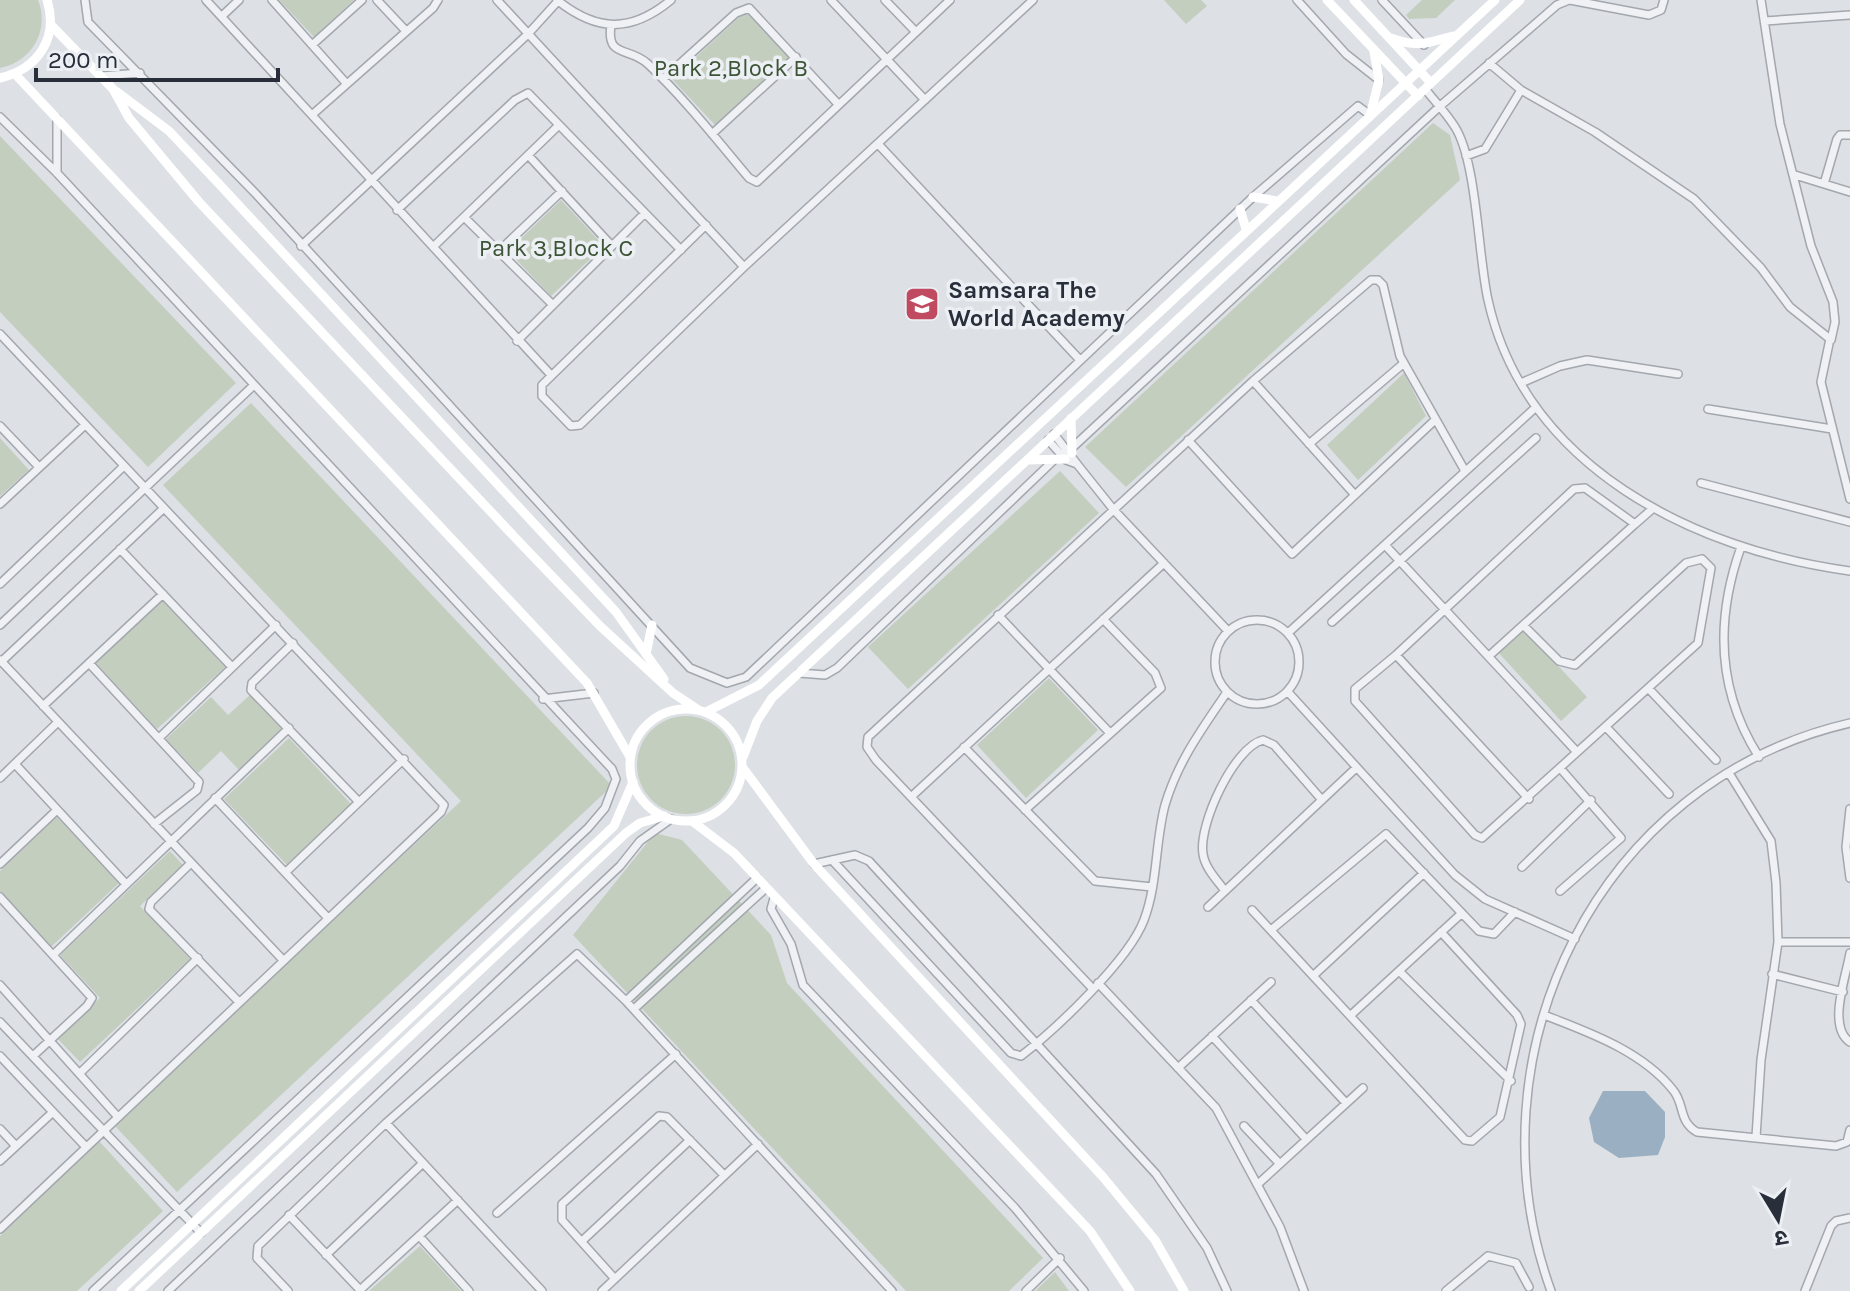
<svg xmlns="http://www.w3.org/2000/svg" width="1850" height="1291" viewBox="0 0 1850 1291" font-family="Karla,'Noto Sans Devanagari',sans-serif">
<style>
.green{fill:#c3cebf}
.water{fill:#9aafc2}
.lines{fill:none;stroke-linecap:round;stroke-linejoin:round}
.street-casing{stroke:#a3a7ae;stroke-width:10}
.street{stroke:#eff1f4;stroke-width:7}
.secondary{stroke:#fff;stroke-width:9}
.labels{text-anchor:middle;stroke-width:7;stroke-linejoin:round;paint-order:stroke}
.park-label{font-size:24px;fill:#3d5536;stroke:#eceff3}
.poi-label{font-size:24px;font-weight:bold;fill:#282f3a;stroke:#eceff3;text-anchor:start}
</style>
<rect width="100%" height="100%" fill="#dde0e5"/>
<!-- green -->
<path class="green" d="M0 0H38C50 30 32 62 0 68Z
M279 0H354L314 37Z
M1164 0H1201L1207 6 1186 24Z
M1422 0H1455L1436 18 1409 19 1406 15Z
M747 10 790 56 715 125 672 79Z
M1433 123 1450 135 1460 180 1126 487 1085 447Z
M0 136 236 383 148 467 0 312Z
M561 200 604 246 551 296 508 251Z
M1404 373 1426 416 1358 480 1327 445Z
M251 403 612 786 177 1192 114 1125 461 801 163 485Z
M0 438 29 470 0 496Z
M1060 471 1099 513 908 689 868 647Z
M162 600 225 667 157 729 95 662Z
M1524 629 1587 697 1561 721 1498 652Z
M1049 678 1098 730 1026 798 977 745Z
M250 695 282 729 239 770 221 751 198 773 166 739 211 697 228 715Z
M637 765a49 49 0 1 1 98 0a49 49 0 1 1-98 0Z
M289 738 351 804 287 865 224 799Z
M57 817 119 883 51 947 0 892V871Z
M655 833 682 840 771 935 787 983 1043 1258 1009 1291H906L573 935Z
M170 851 183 865 140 906 190 959 80 1062 57 1038 100 998 60 955Z
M99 1141 163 1211 77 1291H0V1236Z
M420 1246 461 1291H369Z
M1055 1272 1069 1291H1035Z"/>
<!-- water -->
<path class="water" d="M1603 1091H1645L1665 1112V1137L1658 1155 1619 1158 1594 1142 1589 1118Z"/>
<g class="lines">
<!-- street casing -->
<g class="street-casing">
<path id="street" d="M85 0 88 22 256 194 690 668 727 683 746 677 1253 197 1358 106 1370 115
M206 0 551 375
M272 0 346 83
M377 0 406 31
M497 0 744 267
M557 0C597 32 631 33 671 0
M831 0 925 100
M885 0 916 32
M1297 0 1346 54 1379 80
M1382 0 1424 45
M1570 0 1649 15 1661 10 1664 0
M1761 0 1780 124 1811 246 1833 302 1835 322 1831 340
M222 16 239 0
M1765 21 1850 15
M611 25C606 59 629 46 648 64 685 99 717 140 749 178L757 182 950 0
M312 45 362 0
M1489 63 1521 90 1595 132 1694 199 1761 268 1790 307 1830 339 1821 382 1850 499
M101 76 140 73
M663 79 736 13 749 8 838 104
M1425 89C1435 101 1447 114 1455 127 1477 162 1478 256 1488 300 1525 467 1694 550 1850 571
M313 114 433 8 438 0
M0 117 57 173 612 769 616 779 605 808 588 828 93 1291
M57 119V173
M712 134 796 57
M879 145 1079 359
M528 155 611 245
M1466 156 1485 149 1521 90
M1795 175 1850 192
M1824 184 1837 139 1840 135H1850
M397 210 515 100 528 93 681 250
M464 217 551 303
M706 225 542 385V396L571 426 580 425 744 267 1033 0
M301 246 528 34 558 1
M433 247 559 125
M499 251 562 191
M0 334 444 805 441 812 0 1229
M517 341 645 213
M1253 381 1355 495
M1521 383 1560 366 1587 360 1678 374
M1708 409 1832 429
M0 426 39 467
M1048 440 1066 460 1077 464 1054 434
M1188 440 1292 554 1434 421
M1309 444 1404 363
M1072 448 1439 107 1557 5 1569 0
M1077 464 1113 509 1228 631
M1701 483 1850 522
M0 504 85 425
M1635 524 1651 510
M1385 545 1577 752
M1741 547C1715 620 1717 691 1759 757
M120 549 232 667
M0 584 124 466
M998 615 1109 732
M1215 662a42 42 0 1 1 84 0a42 42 0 1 1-84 0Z
M1332 622 1536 438
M0 625 254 385
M1288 633 1535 408
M293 643 252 683 251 690 359 802
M1396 655 1529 799
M1489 656 1635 524 1585 488 1574 489 1396 655 1355 689V701L1475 835 1482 838 1698 643 1711 568 1702 559 1686 563 1575 665 1559 661 1524 626
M0 660 283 960
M1 662 164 508
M89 663 199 782 197 790 154 824
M799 673 825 675 837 668 1053 461
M1649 689 1716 760
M1288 692 1455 875 1485 899 1575 939
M543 699 594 693
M43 706 163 594
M1606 727 1669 794
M159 738 276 625
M964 747 1095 881 1152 887
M15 764 126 884
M1560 768 1621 838 1560 891
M1729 773 1771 841 1776 883 1778 942 1761 1060 1756 1137
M0 778 58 722
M911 797 1164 563
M215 798 327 917
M1850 809 1846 847 1850 878
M1025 810 1161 688 1155 673 1103 619
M832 860 1011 1053 1021 1056C1056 1029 1129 960 1144 920 1158 883 1155 842 1165 805 1178 761 1202 729 1227 692
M191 863 151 902 149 909 239 1002
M0 864 57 810
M814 864 855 855 869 861 1156 1174 1207 1248 1227 1291
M1522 867 1591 800
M286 872 404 759
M1225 891C1217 880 1205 868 1203 854 1198 825 1234 747 1263 740L1274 745 1322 800
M0 897 92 998 87 1006 33 1056
M774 898 771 909 791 944 803 985 1015 1208 1084 1291
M1208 907 1356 768
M1252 910 1465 1140 1472 1141 1500 1117 1521 1024 1517 1015 1441 932
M1271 930 1386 834 1479 931 1494 934 1515 912
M1778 942H1850
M1850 953C1846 977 1827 1027 1850 1042
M53 955 289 728
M1399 971 1511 1081
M1772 974 1843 992
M1314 975 1424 873
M1098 983 1216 1108 1280 1227 1304 1291
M0 985 117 1116
M1092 988 876 760 867 747 868 737 1253 381 1371 280H1378L1383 285 1400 356 1465 471
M1251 1000 1346 1103
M626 1001 757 878
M634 1009 766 888
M1351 1015 1462 913
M1544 1015C1588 1032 1642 1051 1673 1090 1685 1104 1678 1121 1697 1132L1836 1146 1847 1142 1850 1130
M0 1022 201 1233
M1212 1036 1306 1139
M0 1056 86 1147
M1178 1068 1271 982
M80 1073 198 958
M386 1123 542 1291
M1244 1126 1279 1163
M0 1129 16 1146
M0 1161 53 1112
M1258 1184 1363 1088
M497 1213 676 1054
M289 1215 361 1291
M420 1237 469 1291
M582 1241 690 1140
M326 1255 423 1163
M615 1279 562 1220V1204L659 1116 667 1117 724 1175
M360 1290 458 1200
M168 1291 620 866 640 841 671 819
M288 1291 257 1258 258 1246 386 1123 577 954 626 1001 892 1291
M602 1291 758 1144
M1026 1291 1060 1258
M1446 1291 1488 1256 1516 1263 1529 1287
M1551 1291C1465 1053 1598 781 1850 723
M1805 1291 1831 1226 1836 1221 1850 1218"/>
</g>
<!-- street -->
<use href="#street" class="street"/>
<!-- secondary -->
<path class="secondary" d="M1327 0 1418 96
M1354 0 1431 83
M51 25 113 89 129 118 199 202 525 548 600 626 673 693 697 709
M1391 38C1417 48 1428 43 1453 36
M15 74 587 683 630 757
M0 78C38 69 59 38 47 0
M116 91 169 131 220 185 616 612 664 679
M1371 112 1379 80 1374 52
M1253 197 1277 201
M1240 209 1246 229
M1071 418 1072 453
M1027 460 1065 459
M646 654 652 625
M630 765a56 56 0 1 1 112 0a56 56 0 1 1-112 0Z
M706 712 759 685 1495 0
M743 757 757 721 772 698 1520 0
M743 768 814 864 1103 1177 1155 1240 1184 1291
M692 821 734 853 1090 1231 1130 1291
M121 1291 614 826 633 782
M139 1291 626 833 640 823 664 816"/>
</g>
<!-- icons -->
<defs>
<g id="school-square" transform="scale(1.8)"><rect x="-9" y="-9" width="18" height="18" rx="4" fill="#c04b60" stroke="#eceff3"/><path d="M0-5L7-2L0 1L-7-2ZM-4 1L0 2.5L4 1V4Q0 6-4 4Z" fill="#fff"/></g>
</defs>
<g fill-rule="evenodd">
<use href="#school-square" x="922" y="304"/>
</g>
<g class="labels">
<!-- park labels -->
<g class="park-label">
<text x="731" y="76">Park 2,Block B</text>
<text x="556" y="256">Park 3,Block C</text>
</g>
<!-- poi labels -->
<g class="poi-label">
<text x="948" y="298">Samsara The<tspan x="948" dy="28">World Academy</tspan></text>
</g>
</g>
<!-- north arrow -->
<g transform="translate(1778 1219) rotate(170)" stroke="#eceff3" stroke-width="6" paint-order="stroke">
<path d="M0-6L14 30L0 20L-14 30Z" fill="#282f3a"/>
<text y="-12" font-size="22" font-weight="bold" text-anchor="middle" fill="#282f3a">उ</text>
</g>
<!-- scale -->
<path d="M36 68v12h242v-12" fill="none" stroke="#282f3a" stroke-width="4"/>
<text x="48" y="68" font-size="24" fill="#282f3a" stroke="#eceff3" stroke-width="6" paint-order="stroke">200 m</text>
</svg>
